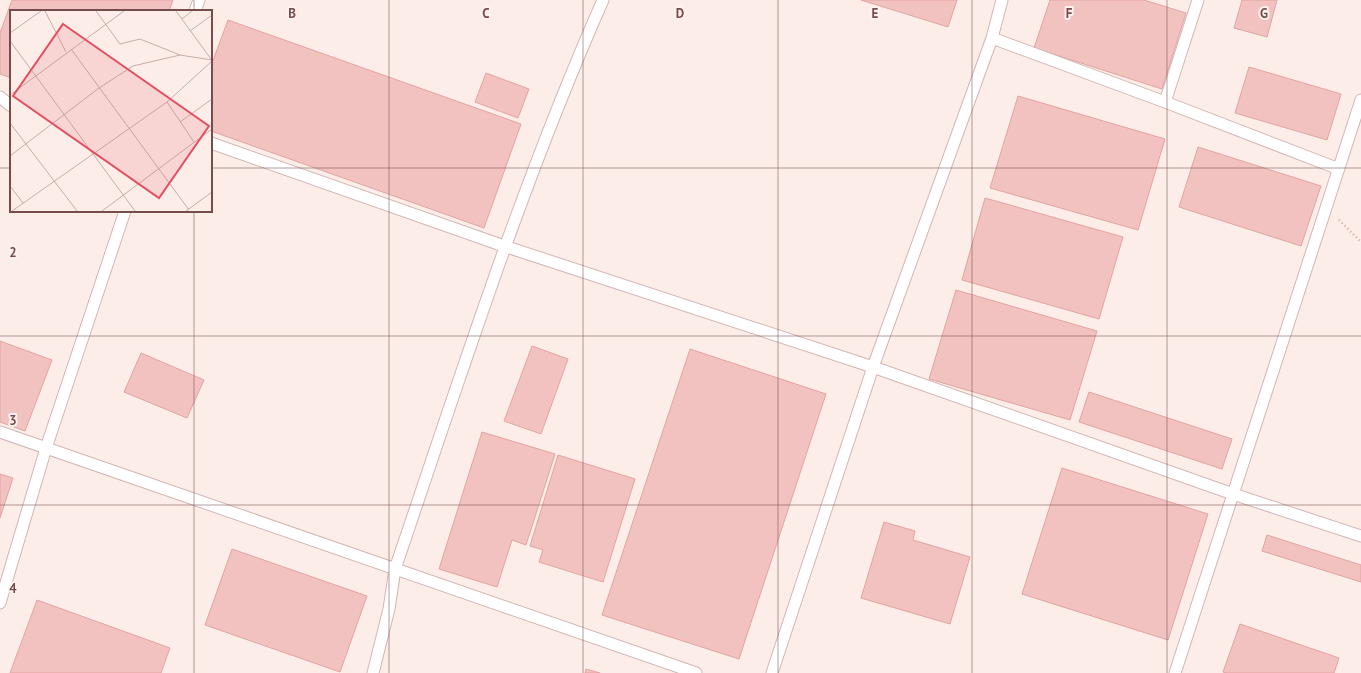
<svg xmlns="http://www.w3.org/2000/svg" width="1361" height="673" viewBox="0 0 1361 673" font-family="'PT Sans',sans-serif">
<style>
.building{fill:#f1c2c0;stroke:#e4a3a0}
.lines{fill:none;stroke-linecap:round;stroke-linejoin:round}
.lane-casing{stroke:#d3b6b3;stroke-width:13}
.path{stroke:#d6a5a2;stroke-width:2.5;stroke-dasharray:1 3;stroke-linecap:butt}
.lane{stroke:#fff;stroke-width:11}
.grid{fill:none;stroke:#764c4c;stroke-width:1;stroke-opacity:0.55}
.inset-road{fill:none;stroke:#c6adaa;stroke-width:1}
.view{fill:#e34f61;fill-opacity:0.15;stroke:#e34f61;stroke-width:2}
.inset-edge{fill:none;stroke:#764c4c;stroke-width:2}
.grid-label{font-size:13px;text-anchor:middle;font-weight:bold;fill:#764c4c;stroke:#fff2ee;stroke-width:4;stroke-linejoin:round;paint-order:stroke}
</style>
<rect width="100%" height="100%" fill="#fcede8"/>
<!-- building -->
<path class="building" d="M12 0H173L169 11H11V78L0 74V33Z
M861 0H957L948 27Z
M1050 0H1144L1186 13 1162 89 1034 48Z
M1242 0H1277L1267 37 1234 28Z
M228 20 521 124 484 228 211 131V66Z
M1249 67 1341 94 1327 140 1235 113Z
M486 73 529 89 518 118 475 102Z
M1018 96 1165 139 1138 230 990 188Z
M1198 147 1321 186 1301 246 1179 207Z
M985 198 1123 237 1099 319 962 280Z
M956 290 1097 331 1070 420 929 379Z
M0 341 52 360 25 431 0 422Z
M532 346 568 359 541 434 504 421Z
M690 349 826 394 739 659 602 615Z
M141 353 204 380 187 418 124 392Z
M1089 392 1232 439 1222 469 1079 422Z
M482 432 555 454 526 545 512 540 497 587 439 569Z
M558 455 635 479 603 582 539 562 543 550 530 546Z
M1062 468 1208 514 1168 640 1022 594Z
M0 474 13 478 0 518Z
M884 522 915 531 913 540 970 557 950 624 861 598Z
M1267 535 1361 565V582L1262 551Z
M232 549 367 596 340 672 205 625Z
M37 600 170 648 161 673H10Z
M1240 624 1339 658 1334 673H1227L1223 672Z
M586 669 600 673H585Z"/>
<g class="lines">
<!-- lane casing -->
<g class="lane-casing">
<path id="lane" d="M195 11 199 0
M992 38 1165 102 1339 169
M0 97 11 106
M1165 102 1198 0
M211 143 504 246 873 367 1233 494 1361 536
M0 432 696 673
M0 603 46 448 125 211
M373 673 389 609 395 569C460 378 521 185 603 0
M772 673 873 367 992 38 1002 0
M1175 673 1361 100"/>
</g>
<!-- path -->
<path class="path" d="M1339 220 1361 242"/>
<!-- lane -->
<use href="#lane" class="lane"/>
</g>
<!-- grid -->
<path class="grid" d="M194 0V11M389 0V673M583 0V673M778 0V673M972 0V673M1167 0V673M0 168H11M211 168H1361M194 211V673M0 336H1361M0 505H1361"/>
<!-- overview -->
<g transform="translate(10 10)">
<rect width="202" height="202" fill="#fcede8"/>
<path class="inset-road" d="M35 1 56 42M86 1 110 34 130 29 170 45 202 50M166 1 201 49M172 9 182 1M180 21 202 5M0 23 31 1M0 31 125 201M61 39 179 200M0 85 114 1M157 92 184 132M170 112 202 89M0 113 67 201M0 146 89 78 123 56 170 45M0 176 13 193M2 201 157 92 202 51M92 201 202 119M176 201 202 182"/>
<path class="view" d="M53 14 199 116 149 188 3 86Z"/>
<rect width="202" height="202" class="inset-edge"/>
</g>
<g class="grid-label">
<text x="292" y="18">B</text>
<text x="486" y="18">C</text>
<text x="680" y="18">D</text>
<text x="875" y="18">E</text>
<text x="1069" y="18">F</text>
<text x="1264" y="18">G</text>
<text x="13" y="257">2</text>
<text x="13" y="425">3</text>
<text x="13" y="593">4</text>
</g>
</svg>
